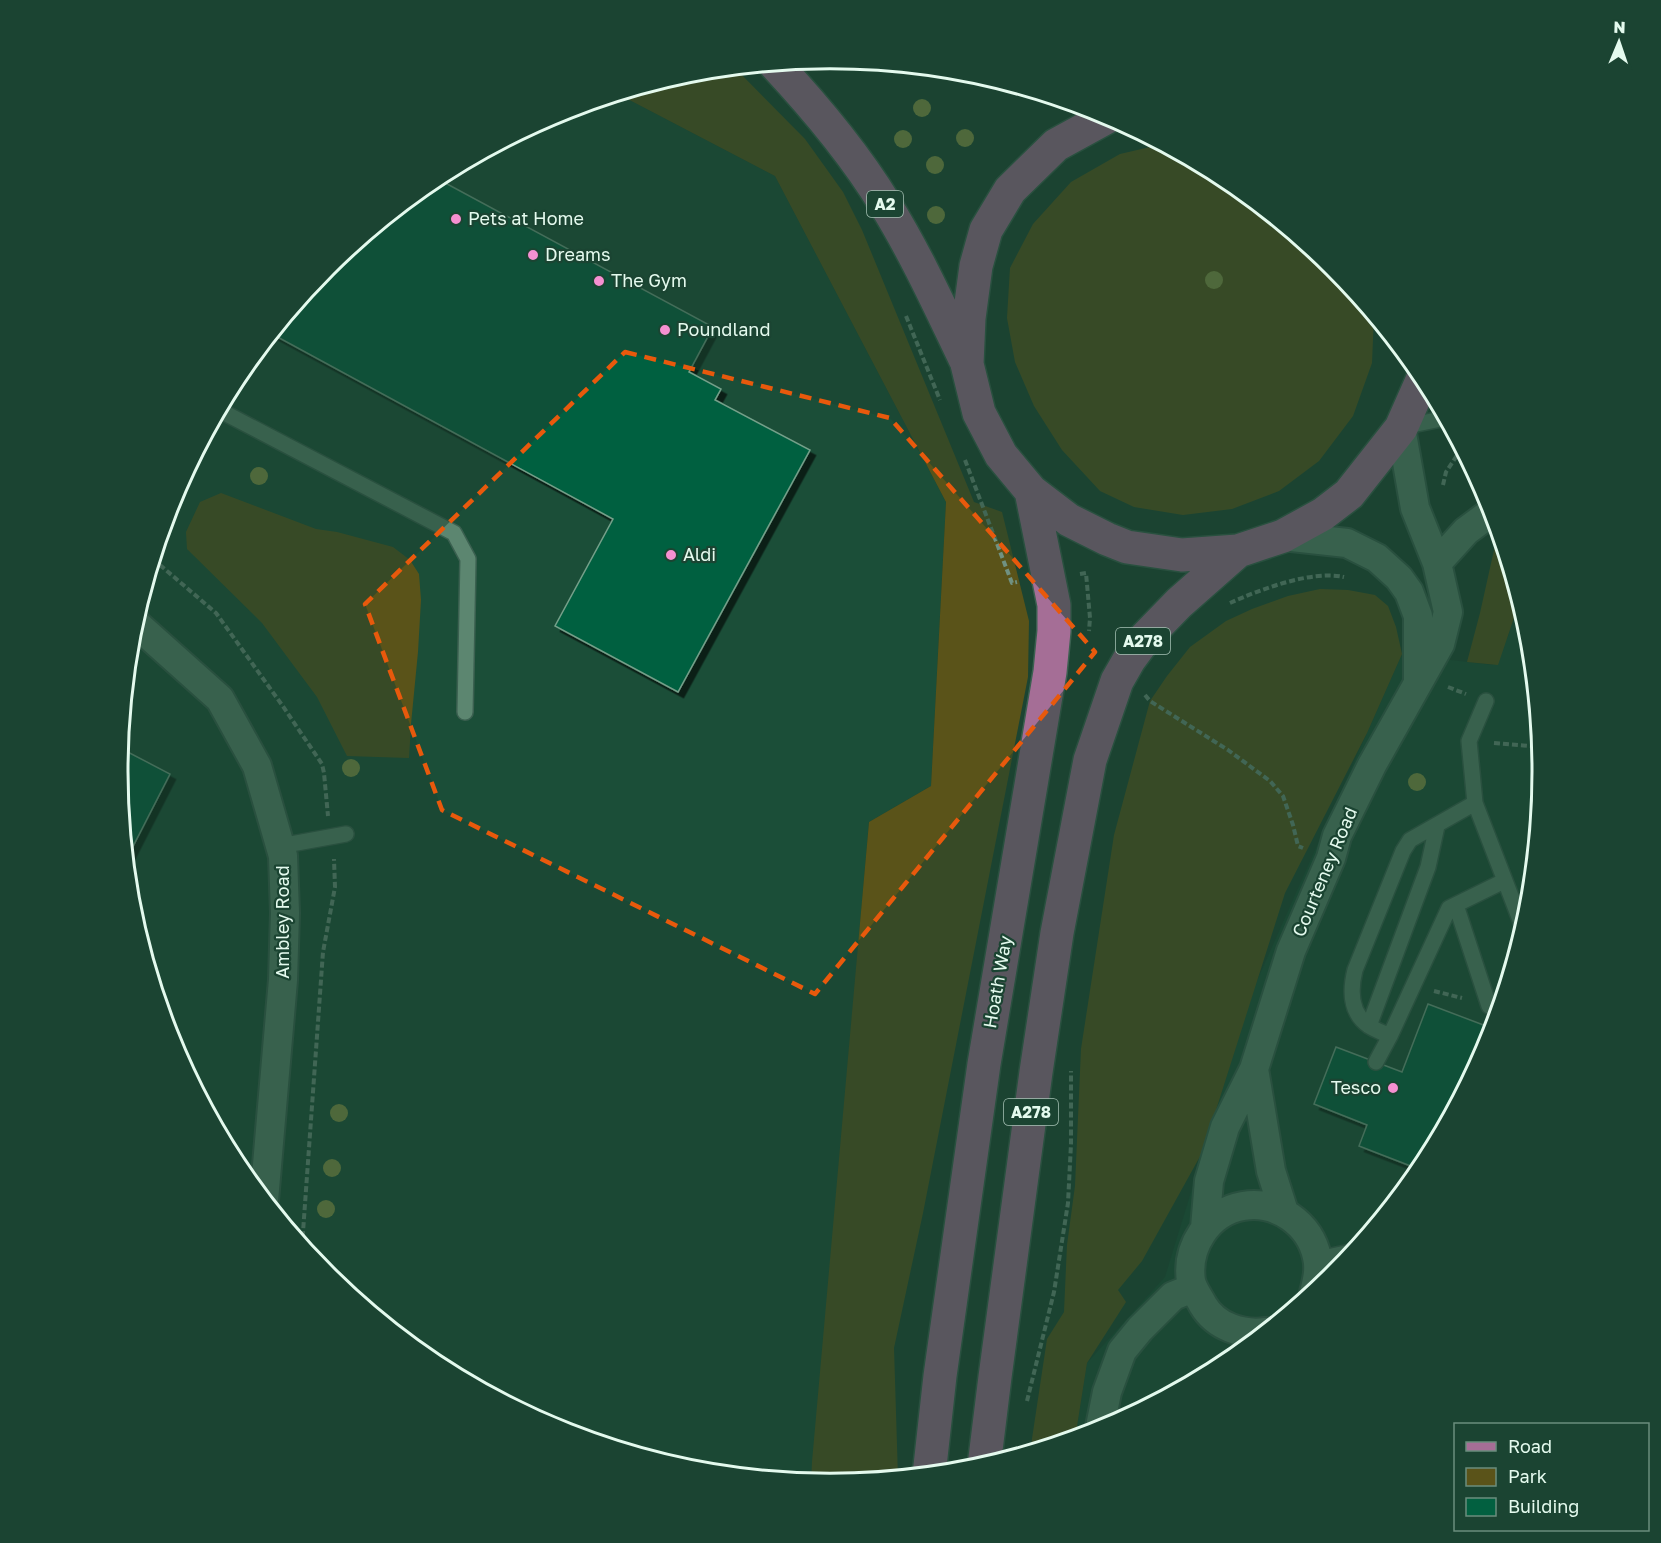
<svg xmlns="http://www.w3.org/2000/svg" width="1661" height="1543" viewBox="0 0 1661 1543" font-family="'Golos Text',sans-serif">
<style>
.built{fill:#1b4e38}
.green{fill:#5a5319}
.building{fill:#026040;stroke:#75a08a;stroke-width:1.5;filter:url(#shadow)}
.lines{fill:none;stroke-linecap:round;stroke-linejoin:round}
.lane-casing{stroke:#3b6050;stroke-width:18}
.street-casing{stroke:#3b6050;stroke-width:32}
.primary-casing{stroke:#3b6050;stroke-width:36}
.path{stroke:#709181;stroke-width:4;stroke-dasharray:6 3;stroke-linecap:butt}
.lane{stroke:#5c8670;stroke-width:15}
.street{stroke:#5c8670;stroke-width:28}
.primary{stroke:#a56e96;stroke-width:33}
.tree{fill:#8c9547}
.marked{fill:none;stroke:#e8590c;stroke-width:4.5;stroke-dasharray:12 8;stroke-linejoin:round}
.poi-dot{fill:#f590d1;stroke:#1b4432;stroke-width:2}
.labels{text-anchor:middle;stroke-width:4.5;stroke-linejoin:round;paint-order:stroke}
.shield{fill:#1b4432;stroke:#a8c3b6;stroke-width:1.5}
.shield-label{font-size:16px;font-weight:bold;fill:#e4faee}
.poi-label{font-size:18px;fill:#e4faee;stroke:#1b4432;text-anchor:start}
.street-label{font-size:18px;fill:#e4faee;stroke:#1b4432}
.rim{fill:none;stroke:#e4faee;stroke-width:3}
</style>
<defs>
<filter id="shadow"><feDropShadow dx="5.5" dy="5.5" stdDeviation="0" flood-color="#0009"/></filter>
</defs>
<rect width="100%" height="100%" fill="#1b4432"/>
<!-- built -->
<path class="built" d="M618 94 775 176 946 502 931 786 869 822 811 1483 691 1471 557 1430 434 1364 326 1275 237 1167 215 1125 172 1044 131 910 118 771 131 632 172 498 238 375 327 267 435 178 558 113Z
M1520 600 1530 633 1543 772 1530 911 1489 1045 1423 1168 1334 1276 1226 1365 1103 1430 1075 1439 1087 1363 1165 1277 1253 990 1402 654 1492 665 1508 636Z"/>
<!-- green -->
<path class="green" d="M735 68 805 139 843 192 862 230 974 502 1002 512 1029 621 1028 677 923 1213 894 1348 898 1478 830 1484 811 1483 812 1462 869 822 931 786 946 502 775 176 618 94 692 72Z
M1163 144 1227 179 1335 268 1374 315 1372 363 1353 416 1319 461 1279 491 1232 509 1183 515 1134 507 1100 491 1062 450 1034 406 1015 362 1007 318 1010 268 1033 224 1071 182 1120 154Z
M221 493 316 529 337 532 393 547 410 560 419 574 421 600 418 652 411 724 409 758 347 756 317 697 262 623 187 549 186 532 200 502Z
M1501 538 1520 600 1498 665 1467 662 1480 613 1496 541Z
M1320 589 1348 590 1375 595 1388 606 1396 627 1402 654 1367 733 1285 893 1203 1151 1142 1261 1118 1290 1126 1302 1087 1363 1075 1439 1030 1452 1047 1339 1064 1312 1067 1245 1075 1186 1081 1049 1114 835 1150 701 1167 676 1190 647 1226 621 1252 609 1288 596Z"/>
<!-- building -->
<path class="building" d="M436 178 713 327 689 372 721 389 715 400 810 450 678 692 555 626 613 519 272 334 327 267Z
M120 748 170 774 126 860 118 771Z
M1428 1004 1494 1029 1489 1045 1421 1170 1359 1146 1367 1125 1314 1104 1336 1047 1402 1072Z"/>
<g class="lines">
<!-- lane casing -->
<g class="lane-casing">
<path id="lane" d="M219 410 454 533 468 559 465 712
M1402 427 1446 418
M1486 701 1469 741 1475 803 1524 930
M280 846 346 834
M1456 905 1489 1006
M1369 1026 1428 867 1437 826
M1390 1036C1384 1033 1375 1030 1369 1026 1350 1013 1350 990 1355 970L1403 851 1410 840 1475 803
M1376 1062 1390 1036 1449 908 1504 881
M1318 1259 1355 1251"/>
</g>
<!-- street casing -->
<g class="street-casing">
<path id="street" d="M1283 536 1347 543 1377 558 1399 578 1409 592 1418 616V682
M1437 563 1466 531 1493 511
M134 622 220 699 257 766 283 856 285 913 283 980 264 1200
M1254 1069 1271 1171 1284 1212
M1205 1228 1209 1181 1225 1127 1254 1069 1291 951 1331 858 1337 836 1372 765 1440 644 1448 612 1437 563 1415 508 1401 428
M1266 1332C1242 1335 1216 1327 1203 1305 1199 1297 1193 1290 1191 1281 1186 1247 1208 1212 1243 1206 1277 1200 1310 1224 1317 1257 1320 1269 1317 1281 1314 1293
M1099 1432 1107 1392 1122 1351 1140 1329 1173 1296 1193 1288"/>
</g>
<!-- primary casing -->
<g class="primary-casing">
<path id="primary" d="M775 64C816 108 854 153 885 204 916 254 940 307 965 359
M1109 116 1056 145 1010 190 986 230 976 266 969 318 967 364 979 413 1001 455 1031 491 1069 520 1107 539 1127 547 1182 555 1238 551 1283 536 1323 514 1349 494 1401 428 1424 376
M984 1466 995 1377 1036 1072 1057 933 1090 760 1117 681 1129 660 1146 637 1179 603 1238 551
M929 1475 940 1376 984 1064 1050 672 1054 631V605L1031 491"/>
</g>
<!-- path -->
<path class="path" d="M906 316 940 400
M965 460 1012 583 1017 582
M1443 485 1446 472 1462 448
M153 559 216 613 282 705 322 764 324 773 328 816
M1080 574 1086 573 1090 618 1089 631
M1230 603C1261 589 1312 570 1344 577
M1448 687 1466 694
M1145 695 1150 701 1228 750 1270 781 1283 796 1293 825 1298 846 1303 848
M1494 743 1541 747
M1434 991 1462 998
M302 1246 323 952 335 887 334 859
M1027 1401 1054 1292 1068 1203 1071 1144V1071"/>
<!-- lane -->
<use href="#lane" class="lane"/>
<!-- street -->
<use href="#street" class="street"/>
<!-- primary -->
<use href="#primary" class="primary"/>
</g>
<!-- trees -->
<g class="tree">
<circle cx="922" cy="108" r="9"/>
<circle cx="965" cy="138" r="9"/>
<circle cx="903" cy="139" r="9"/>
<circle cx="935" cy="165" r="9"/>
<circle cx="936" cy="215" r="9"/>
<circle cx="1214" cy="280" r="9"/>
<circle cx="259" cy="476" r="9"/>
<circle cx="351" cy="768" r="9"/>
<circle cx="1417" cy="782" r="9"/>
<circle cx="339" cy="1113" r="9"/>
<circle cx="332" cy="1168" r="9"/>
<circle cx="326" cy="1209" r="9"/>
</g>
<!-- marked area -->
<path d="M0 0H1661V1543H0ZM625 352 890 418 1095 652 815 994 442 810 365 604Z" fill="#1b4432" fill-opacity=".55" fill-rule="evenodd"/>
<path class="marked" d="M625 352 890 418 1095 652 815 994 442 810 365 604Z"/>
<!-- markers -->
<g class="poi-dot">
<circle cx="456" cy="219" r="6"/>
<circle cx="533" cy="255" r="6"/>
<circle cx="599" cy="281" r="6"/>
<circle cx="665" cy="330" r="6"/>
<circle cx="671" cy="555" r="6"/>
<circle cx="1393" cy="1088" r="6"/>
</g>
<g class="labels">
<!-- shield labels -->
<g class="shield">
<rect x="867" y="191" width="36" height="26" rx="4.5"/>
<rect x="1116" y="628" width="54" height="26" rx="4.5"/>
<rect x="1004" y="1099" width="54" height="26" rx="4.5"/>
</g>
<g class="shield-label">
<text x="885" y="210">A2</text>
<text x="1143" y="647">A278</text>
<text x="1031" y="1118">A278</text>
</g>
<!-- poi labels -->
<g class="poi-label">
<text x="468" y="225">Pets at Home</text>
<text x="545" y="261">Dreams</text>
<text x="611" y="287">The Gym</text>
<text x="677" y="336">Poundland</text>
<text x="683" y="561">Aldi</text>
<text x="1381" y="1094" text-anchor="end">Tesco</text>
</g>
<!-- street labels -->
<g class="street-label">
<text transform="translate(1325 872) rotate(-67)" y="6">Courteney Road</text>
<text transform="translate(283 922) rotate(-90)" y="6">Ambley Road</text>
<text transform="translate(998 982) rotate(-80)" y="6">Hoath Way</text>
</g>
</g>
<!-- crop -->
<path d="M0 0H1661V1543H0ZM128 771a702 702 0 1 1 1404 0a702 702 0 1 1-1404 0Z" fill="#1b4432" fill-rule="evenodd"/>
<path class="rim" d="M128 771a702 702 0 1 1 1404 0a702 702 0 1 1-1404 0Z"/>
<!-- legend -->
<rect x="1454" y="1423" width="195" height="108" fill="#1b4432" stroke="#6b8d7d" stroke-width="1.5"/>
<rect x="1466" y="1442" width="30" height="9" fill="#a56e96" stroke="#6b8d7d" stroke-width="1.5"/>
<text x="1508" y="1453" font-size="18" fill="#e4faee">Road</text>
<rect x="1466" y="1468" width="30" height="18" fill="#5a5319" stroke="#6b8d7d" stroke-width="1.5"/>
<text x="1508" y="1483" font-size="18" fill="#e4faee">Park</text>
<rect x="1466" y="1498" width="30" height="18" fill="#026040" stroke="#6b8d7d" stroke-width="1.5"/>
<text x="1508" y="1513" font-size="18" fill="#e4faee">Building</text>
<!-- north arrow -->
<g transform="translate(1619 42) rotate(2)" stroke="#1b4432" stroke-width="4.5" paint-order="stroke">
<path d="M0-4.5L10 22L0 15L-10 22Z" fill="#e4faee"/>
<text y="-9" font-size="16" font-weight="bold" text-anchor="middle" fill="#e4faee">N</text>
</g>
</svg>
